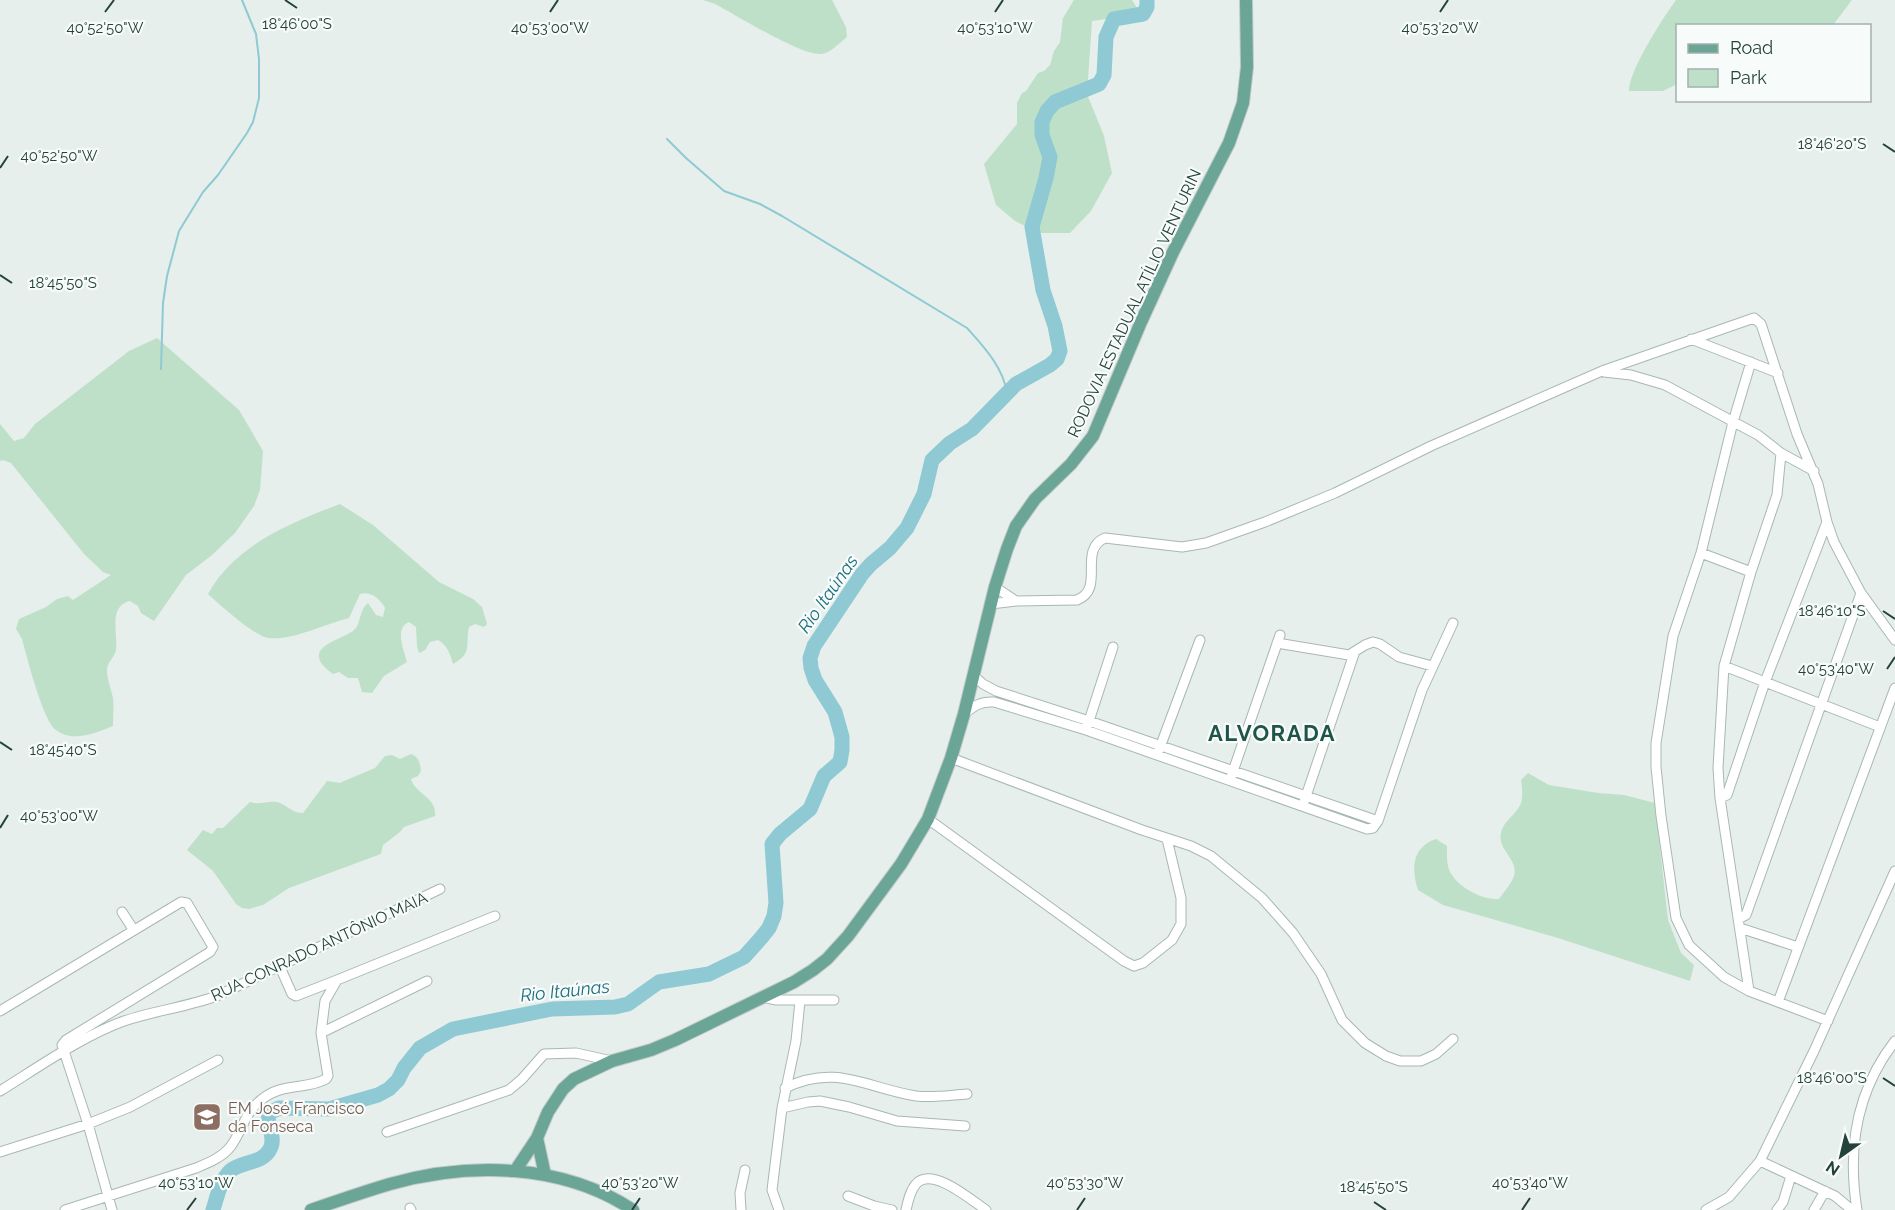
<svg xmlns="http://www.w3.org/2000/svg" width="1895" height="1210" viewBox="0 0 1895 1210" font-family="Raleway,sans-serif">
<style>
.green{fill:#bfe0c8}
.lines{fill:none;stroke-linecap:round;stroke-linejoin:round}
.stream{stroke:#8ec9d4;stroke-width:2}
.river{stroke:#8ec9d4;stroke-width:15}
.minor-casing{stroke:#a8b8b2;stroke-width:11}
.major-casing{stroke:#c2cac8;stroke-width:14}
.minor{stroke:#fff;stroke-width:9}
.major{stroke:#6aa596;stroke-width:12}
.ticks{fill:none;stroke:#24423a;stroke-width:2}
.labels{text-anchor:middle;stroke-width:4.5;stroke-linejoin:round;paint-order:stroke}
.street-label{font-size:16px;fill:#24423a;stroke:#f7fbf9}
.education-label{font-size:16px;fill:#785e54;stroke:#f7fbf9;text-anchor:start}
.water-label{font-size:18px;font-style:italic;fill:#1c6f80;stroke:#f7fbf9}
.district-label{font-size:22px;font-weight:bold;letter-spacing:1.5px;fill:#1f5548;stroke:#f7fbf9}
.ticks-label{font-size:15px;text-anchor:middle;fill:#24423a;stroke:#f7fbf9;stroke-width:4.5;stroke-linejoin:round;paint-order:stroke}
</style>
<rect width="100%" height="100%" fill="#e6efeb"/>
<!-- green -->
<path class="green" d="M703 0H832L846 27 847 37C839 43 830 54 820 54 800 55 736 15 715 4Z
M1074 0H1132L1141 14 1092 21 1087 94 1104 136 1112 173 1091 211 1070 233H1039L1015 221 996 205 984 164 1017 124V103L1022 93 1026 91 1038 73 1044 71 1050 65 1054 51 1060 42 1063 18Z
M1676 0H1852L1833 25 1678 26 1677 84 1663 91H1629C1629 70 1663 18 1676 0Z
M157 338 239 410 263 451 260 490 254 506 235 533 212 555 186 575 154 621 141 613 138 606 130 601C108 606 118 633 116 650 115 657 107 662 107 670 107 679 111 689 113 698 114 707 113 717 113 726 96 733 73 743 56 730 43 721 27 657 22 639L16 629 19 619 46 607 57 599 68 596 73 600 111 575 103 572 84 554 11 463 3 460 0 461V424L14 441 24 438 35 424 129 351Z
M340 504 373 525 439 582 473 599 482 607 487 624 484 627 475 624 469 627C465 646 473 653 453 664 450 654 448 646 438 640L430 642 425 650 419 653 417 646 416 627 409 622C394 628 404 650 407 662L384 676 372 693 362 692 358 678H348L339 672 333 674C294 646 347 640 356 628 361 620 360 609 368 603L376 615 383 617 385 608C380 599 371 591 360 594L349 618C325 624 292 641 268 638 253 635 220 605 208 594 235 545 290 523 340 504Z
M411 754C419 757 420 763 421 771L418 776 411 779C415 794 437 797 435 816L404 827 400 832 383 845 381 854 289 888 263 905 249 909 242 908 236 904 213 871 187 850 203 830 212 834 217 828H223L250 802C261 806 270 799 280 803 289 807 293 813 303 813L327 781 340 783 344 781 375 768 385 756 392 755 400 759Z
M1528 773 1549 785 1598 793 1624 795 1655 803 1668 920 1681 953 1694 965 1690 981 1558 938 1443 905 1418 890C1411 869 1412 847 1436 839L1447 846C1447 855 1446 867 1452 875 1461 889 1483 900 1499 899 1504 892 1511 884 1514 876 1519 859 1497 850 1501 833 1503 822 1514 816 1519 807 1524 800 1522 788 1521 780Z"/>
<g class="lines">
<!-- stream -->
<path class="stream" d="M667 139 686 158 724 191 760 204 782 216 967 328C984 347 1003 367 1007 393
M161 369 163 303 167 276 179 231 203 192 218 175 247 133 253 122 259 98V59L256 34 242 0"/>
<!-- river -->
<path class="river" d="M213 1210C217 1197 220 1181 230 1171 241 1161 263 1164 270 1149 277 1137 265 1125 269 1113L279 1108 329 1109 378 1095 389 1089 398 1080 404 1068 420 1048 453 1029 552 1009 615 1007 628 1004 659 982 709 974 744 957 761 938 769 928 774 916 776 903 772 844 780 834 810 809 824 776 840 762 842 750V737L835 712 815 680 811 668 810 658 814 646 862 574 871 564 890 548 907 528 924 494 932 460 950 443 972 429 1016 384 1050 365 1057 359 1060 351 1055 326 1043 290 1032 227 1046 178 1050 157 1042 135V122L1047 111 1055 102 1099 84 1104 75 1106 37 1114 19 1143 14 1147 7V0"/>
<!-- minor casing -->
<g class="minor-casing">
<path id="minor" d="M1691 339 1778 373
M1751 362 1733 422 1701 553 1673 636 1656 743V767L1661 816 1676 918 1689 945 1724 977 1749 991 1828 1021
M1604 372 1631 375 1665 385 1758 435 1781 453 1814 471
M1701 553 1751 572
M995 587 1016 601
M991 604 1016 601 1077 600C1106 589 1077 550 1105 538L1182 547 1206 543 1265 522 1335 493 1431 446 1602 371 1754 318 1761 324 1797 434 1818 484 1827 522 1834 542 1861 593 1895 640
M1277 643 1349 655 1365 645 1373 642 1380 644 1399 657 1432 666
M1724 666 1880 727
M964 714C974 706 981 701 994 702L1086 730 1367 829 1373 828 1378 821 1089 721 996 691 983 684 973 675
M1087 727 1113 647
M1159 750 1200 640
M951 758 1142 830 1191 846 1211 856 1262 898 1293 933 1321 974 1342 1020 1365 1043 1386 1056 1400 1061H1421L1436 1054 1453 1039
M1231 777 1280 635
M1720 798 1727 795 1765 682 1827 522
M1304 802 1354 654
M928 819 1124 961 1134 966 1143 963 1172 940 1181 924V898L1167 839
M1378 821 1422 690 1453 623
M122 912 133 929
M1738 919 1746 915 1861 593
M1740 928 1798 947
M280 967 292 994 296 996 337 980
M1749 991 1720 798 1718 768 1724 666 1751 572 1777 495 1781 453
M762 997 776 1000H834
M1778 1002 1895 688
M0 1011 181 902 187 903 213 947 210 952 66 1040 62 1045 88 1124 112 1210
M321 1033 325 1001 337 980 495 916
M785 1088C836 1063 866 1088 916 1096 933 1098 951 1095 967 1094
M0 1091C37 1068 84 1035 124 1021 154 1011 186 1007 217 996L440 889
M782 1108 808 1102 820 1101 849 1107 897 1121 965 1126
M387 1132 509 1090 522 1079 544 1054 576 1053 612 1061
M0 1152 88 1124 130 1107 218 1060
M1760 1161 1835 1196 1852 1210
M848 1196 874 1206 892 1210
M410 1208 411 1210
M65 1210 196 1168C208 1163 223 1157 231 1146 242 1131 245 1112 261 1100 282 1082 307 1090 326 1079L328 1076 321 1033 427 981
M741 1210 740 1193 745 1170
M779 1210 772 1190 782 1108 796 1041 800 1001
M906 1210C908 1201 910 1191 916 1184 932 1166 971 1200 986 1210
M1706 1210 1729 1197 1760 1161 1814 1051 1895 871
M1777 1210 1783 1202 1791 1176
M1814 1210 1825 1191
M1857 1210C1847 1148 1856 1091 1895 1041"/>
</g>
<!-- major casing -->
<g class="major-casing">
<path id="major" d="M537 1138 545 1175
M515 1171 537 1138 548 1112 563 1089 574 1079 612 1061 651 1050 675 1040 794 982 813 970 827 959 848 936 901 864 928 819 951 758 964 714 995 587 1007 549 1016 526 1035 499 1071 464 1093 436 1141 322 1173 252 1229 143 1243 103 1247 67 1246 0
M311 1210C337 1201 363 1192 390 1184 469 1162 562 1163 633 1210"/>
</g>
<!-- minor -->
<use href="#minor" class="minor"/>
<!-- major -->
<use href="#major" class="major"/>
</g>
<!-- ticks -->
<path class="ticks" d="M285 0 297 8M105 12 114 0M550 12 558 0M995 12 1003 0M1440 12 1448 0M1883 144 1895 152M0 168 8 156M0 275 12 283M1883 611 1895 619M1887 669 1895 657M0 742 12 750M0 828 8 815M1883 1078 1895 1086M1374 1202 1386 1210M187 1210 196 1198M632 1210 640 1198M1077 1210 1085 1198M1522 1210 1530 1198"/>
<!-- icons -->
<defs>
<g id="school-square" transform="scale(1.5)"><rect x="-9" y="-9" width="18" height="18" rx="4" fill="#8d6e63" stroke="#f7fbf9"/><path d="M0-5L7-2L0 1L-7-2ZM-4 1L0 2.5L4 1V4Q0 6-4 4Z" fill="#fff"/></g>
</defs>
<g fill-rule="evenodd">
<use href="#school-square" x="207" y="1117"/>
</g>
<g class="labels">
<!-- street labels -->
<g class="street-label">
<text transform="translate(1134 303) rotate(-65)" y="6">RODOVIA ESTADUAL ATÍLIO VENTURIN</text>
<text transform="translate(319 946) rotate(-25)" y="6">RUA CONRADO ANTÔNIO MAIA</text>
</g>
<!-- education labels -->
<g class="education-label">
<text x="228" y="1114">EM José Francisco<tspan x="228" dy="18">da Fonseca</tspan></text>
</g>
<!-- water labels -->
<g class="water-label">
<text transform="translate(828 594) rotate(-55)" y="6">Rio Itaúnas</text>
<text transform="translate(565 991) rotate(-6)" y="6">Rio Itaúnas</text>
</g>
<!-- district labels -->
<g class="district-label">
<text x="1272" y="741">ALVORADA</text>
</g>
</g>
<g class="ticks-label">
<text x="297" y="29">18°46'00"S</text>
<text x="105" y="33">40°52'50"W</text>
<text x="550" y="33">40°53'00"W</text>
<text x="995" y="33">40°53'10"W</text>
<text x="1440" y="33">40°53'20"W</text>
<text x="1832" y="149">18°46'20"S</text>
<text x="59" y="161">40°52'50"W</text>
<text x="63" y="288">18°45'50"S</text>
<text x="1832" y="616">18°46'10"S</text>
<text x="1836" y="674">40°53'40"W</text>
<text x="63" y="755">18°45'40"S</text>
<text x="59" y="821">40°53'00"W</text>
<text x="1832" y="1083">18°46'00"S</text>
<text x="196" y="1188">40°53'10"W</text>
<text x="640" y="1188">40°53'20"W</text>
<text x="1085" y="1188">40°53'30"W</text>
<text x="1530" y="1188">40°53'40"W</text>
<text x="1374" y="1192">18°45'50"S</text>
</g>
<!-- legend -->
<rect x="1676" y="24" width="195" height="78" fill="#f7fbf9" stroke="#a3b1ad" stroke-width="1.5"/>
<rect x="1688" y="44" width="30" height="9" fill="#6aa596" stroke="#a3b1ad" stroke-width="1.5"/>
<text x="1730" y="54" font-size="18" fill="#24423a">Road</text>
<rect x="1688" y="69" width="30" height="18" fill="#bfe0c8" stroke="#a3b1ad" stroke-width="1.5"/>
<text x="1730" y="84" font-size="18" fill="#24423a">Park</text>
<!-- north arrow -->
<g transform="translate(1841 1156) rotate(214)" stroke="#f7fbf9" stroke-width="4.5" paint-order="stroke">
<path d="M0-4.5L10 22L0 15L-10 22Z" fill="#24423a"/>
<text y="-9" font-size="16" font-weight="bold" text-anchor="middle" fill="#24423a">N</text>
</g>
</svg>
